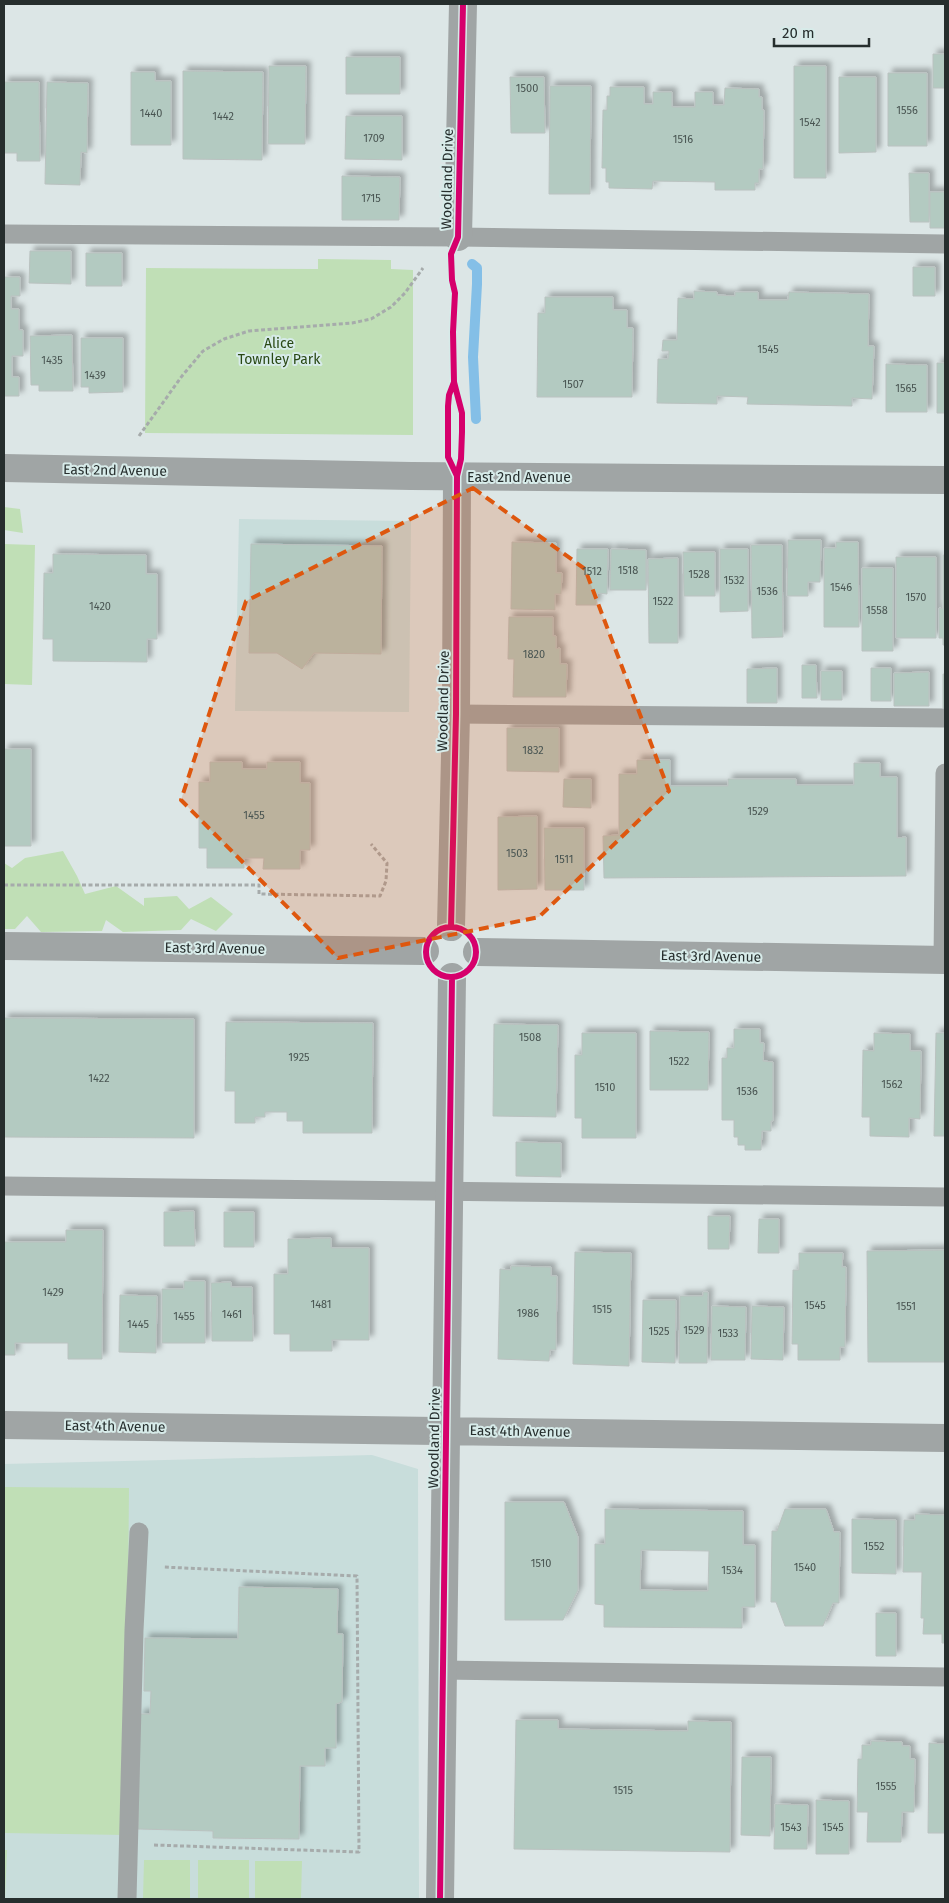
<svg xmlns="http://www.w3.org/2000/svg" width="949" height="1903" viewBox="0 0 949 1903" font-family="'Fira Sans',sans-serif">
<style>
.built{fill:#c8dddb}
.green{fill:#c0dfb6}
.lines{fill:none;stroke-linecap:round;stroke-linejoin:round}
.stream{stroke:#84bfe7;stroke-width:10}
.building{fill:#b3cac1;stroke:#bac2c0;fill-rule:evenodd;filter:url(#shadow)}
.path{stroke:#a6abab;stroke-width:3;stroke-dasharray:4 2.5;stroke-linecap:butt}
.lane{stroke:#a0a5a5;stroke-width:19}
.street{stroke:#a0a5a5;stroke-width:28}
.cycleway-casing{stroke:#d7ebe9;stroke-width:9}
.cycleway{stroke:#d6006c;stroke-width:6}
.marked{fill:#de570e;fill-opacity:0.2;stroke:#de570e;stroke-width:4;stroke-dasharray:10 6;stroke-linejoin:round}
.labels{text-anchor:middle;stroke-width:4;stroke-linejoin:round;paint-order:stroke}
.number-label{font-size:11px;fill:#495552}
.street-label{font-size:14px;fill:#262e2d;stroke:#d7ebe9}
.park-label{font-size:14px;fill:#294814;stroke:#d7ebe9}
</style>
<defs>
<filter id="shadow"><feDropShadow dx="4.5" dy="-4.5" stdDeviation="2.5" flood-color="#0004"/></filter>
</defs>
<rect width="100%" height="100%" fill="#dce6e6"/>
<!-- built -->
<path class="built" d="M239 519 411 521 409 712 235 711Z
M372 1455 418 1469 419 1899H4V1464Z"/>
<!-- green -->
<path class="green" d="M318 259 391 260V269L413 270V435L145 433 146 268 318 269Z
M4 507 20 509 23 533 4 530Z
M4 544 35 545 32 685 4 684Z
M63 851 77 876 85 894 116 886 144 906V898L177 896 189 909 211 897 233 914 216 931 191 919 181 930 123 932 106 920 102 931 41 932 27 916 15 929H4V863L12 868 25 858Z
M4 1487 129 1488 126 1835 4 1833Z
M4 1850H7L5 1899H4Z
M144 1860H190V1899H143Z
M198 1860H249V1899H198Z
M255 1861H302L301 1899H255Z"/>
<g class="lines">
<!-- stream -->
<path class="stream" d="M472 264 477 268V284L473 357 476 419"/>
</g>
<!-- building -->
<path class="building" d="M933 54H945V88H933Z
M346 57H400V94H346Z
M269 66H306L305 144H268Z
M794 66H826V178H794Z
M183 71 263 72 262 160 183 159Z
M131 72H155V81H171V145H131Z
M888 73H927V146H888Z
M510 77H544L545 133H511Z
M839 77H876V152L839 153Z
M4 82H39L40 161H17V153H4Z
M47 82 88 83 87 153 81 152 80 185 45 184Z
M550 86H591L590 194H549Z
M610 87H644V104H653V92H672V107H695V92H713V105H724L725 88 759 89V97H762V110H764L763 169H759V183H755V190H715V182L653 181 652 189 609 188V182H606V168H602L603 110H607V96H610Z
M346 116H402V160L345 159Z
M909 173H929V222H910Z
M342 176 400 177 399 220H342Z
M930 192H945V228H930Z
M30 251H71V284L29 283Z
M86 253H122V286H86Z
M913 267H935V296H913Z
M4 277H20V296H11V309H19V330H23V356H12V377H19V396H4Z
M694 291 717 292V295L735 296V292H758V300H788L789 292 869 294 868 346H874L872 399 852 398V406L747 404 748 397 717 396V404L657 403 658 359H668L669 351H662L663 340H677L678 298 694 299Z
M545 297H613V310H627V328H633L632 397H537L538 313H545Z
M72 335 73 391H39V385H31L30 336Z
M81 338H123V392L89 393V387H81Z
M937 363H945V413H937Z
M886 364 927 365V412H886Z
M788 540H821L820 582H808V596H787Z
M512 542 556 543V573H562L561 594H555V610L511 609Z
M836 542H858L859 627H824V548H836Z
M251 544 382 546 381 654 314 653 302 669 277 653H249Z
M751 545H782L783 637 752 638Z
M577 549H608L607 594 597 593 596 605H576Z
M611 549 646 550V590H610Z
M720 549H748V611L720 612Z
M683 552H715V596H684Z
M53 554 146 555V574H157V639H147V662L53 661V639H43L44 573H53Z
M943 555H945V645H943V638H939V608L943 609Z
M896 557H936V638H896Z
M678 558V643H649L648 559Z
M862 568H893V651H862Z
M509 617H553V636H556V649L560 648V664H567L566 697H513L514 659H508Z
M802 665H816L817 698H802Z
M777 668V703H747V669Z
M871 668H891V701H871Z
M821 671H842V700H821Z
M929 672V706H894V673Z
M943 674H945V708H943Z
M507 728H559V772L507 771Z
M4 749H31V846H4Z
M637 760H670V786H728V779H796V785H854V763H880V777H897V838L906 837V876L604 878 603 836 619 835V774H637Z
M210 762H242V769H267V762H300V783H310V850H300V869H263L264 858H244V868H207V848H199V782H210Z
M564 779H591V808L563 807Z
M537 816V889L498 890V817Z
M544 828H584V890H545Z
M4 1018 194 1019V1138L4 1137Z
M226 1022 373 1023 372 1133H303V1121H287V1112H265V1117H255V1123H235V1091H225Z
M494 1024 558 1025 556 1117 493 1116Z
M734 1029H760V1043H764L763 1061 773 1062V1121H771V1131H762L761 1150H745V1145H738V1137H734V1120H722V1058H727V1048H734Z
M650 1031 709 1032 708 1090H650Z
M582 1033H636V1138H582V1118H575V1055H582Z
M874 1033 910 1034V1051H921L920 1119 909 1118V1137L870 1136V1117H862L863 1050 874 1051Z
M936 1033H945V1136H934Z
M516 1142 561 1143V1177L516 1176Z
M194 1211 195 1246H164V1212Z
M224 1212H254V1247H224Z
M708 1216H730L729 1249H708Z
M759 1219H779V1253H758Z
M66 1230H103L102 1359H68V1343H15V1355H4V1242H66Z
M331 1238V1248H369V1340H332V1351H290V1334H274V1274H288V1239Z
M945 1250V1362H868L867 1251Z
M575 1252 631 1253 629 1366 573 1364Z
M799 1253H843L842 1267H846L845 1347H840V1360H798V1344H792L793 1270H799Z
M511 1266 551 1267V1276H557L556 1350H550L549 1361 498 1359 500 1269 511 1270Z
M184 1281H205V1343H162V1289H184Z
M231 1282V1287H252L253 1341H212L211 1283Z
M703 1292H708L707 1363H679L680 1296H703Z
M120 1295 157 1296 156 1353 119 1352Z
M643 1300H676L675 1363 642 1362Z
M712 1306 746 1307 745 1360H711Z
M752 1306 784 1307 783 1360 751 1359Z
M505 1502H564L578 1537V1590L563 1620H505Z
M605 1509 743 1511V1545H755V1607H742V1628L604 1627V1605L595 1604V1544H605ZM641 1550 709 1551 708 1591 640 1590Z
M785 1509H826L834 1532H840L839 1603H833L823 1626H785L776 1602H771L772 1531H777Z
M915 1514 945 1515V1643H942V1634H923L924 1618H921L922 1572H903L904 1520H915Z
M852 1519 896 1520V1574L852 1573Z
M239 1587 338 1589 337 1634H343L342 1702 336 1704V1748H325V1766H300L299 1839 213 1838V1831L138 1829 140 1714H150L151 1691H144L145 1638 238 1639Z
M876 1613H896V1656H876Z
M516 1720H558V1729L688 1731V1721L731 1722 730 1852 514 1849Z
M871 1741 902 1742V1746H910V1759H915L914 1812H902L901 1842H867L868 1812H857L858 1759H862V1745H871Z
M945 1741V1833H928L929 1743 945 1744Z
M742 1757H771L770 1836 741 1835Z
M816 1800 849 1801V1854H816Z
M775 1804 808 1805 807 1849H774Z"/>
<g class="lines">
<!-- path -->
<path class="path" d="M139 436 182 376 203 351 224 339 249 331 352 323 371 319 391 307 405 293 423 268
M4 885H259V894L380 896 386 881 387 863 371 844
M154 1845 359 1852 357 1576 163 1567"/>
<!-- lane -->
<path class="lane" d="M4 234 458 237 945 244
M456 714 945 718
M943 960 945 773
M4 1186 945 1197
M442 1670 945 1677
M127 1899 134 1630 139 1532"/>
<!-- street -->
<path class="street" d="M458 237 463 4
M4 468 411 476 945 480
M451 927 456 714 457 476
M4 946 425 951
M477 952 945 960
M4 1425 945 1438
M440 1899 452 977"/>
<!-- cycleway casing -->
<g class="cycleway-casing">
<path id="cycleway" d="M454 382 449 395 448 406V457L457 476
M426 952a25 25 0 1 1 50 0a25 25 0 1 1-50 0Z
M451 927 456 714 457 476 461 459 462 432V413L454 382 453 332 455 293 452 280 451 254 458 237 463 4
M440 1899 452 977"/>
</g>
<!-- cycleway -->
<use href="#cycleway" class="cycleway"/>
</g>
<!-- marked area -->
<path class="marked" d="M473 488 585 569 669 791 539 917 338 958 181 800 246 601Z"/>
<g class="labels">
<!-- number labels -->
<g class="number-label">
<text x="527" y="92">1500</text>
<text x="907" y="114">1556</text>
<text x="151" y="117">1440</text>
<text x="223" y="120">1442</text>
<text x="810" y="126">1542</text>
<text x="374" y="142">1709</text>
<text x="683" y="143">1516</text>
<text x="371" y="202">1715</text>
<text x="768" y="353">1545</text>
<text x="52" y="364">1435</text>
<text x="95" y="379">1439</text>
<text x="573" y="388">1507</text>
<text x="906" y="392">1565</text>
<text x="628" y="574">1518</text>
<text x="592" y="575">1512</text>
<text x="699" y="578">1528</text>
<text x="734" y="584">1532</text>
<text x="841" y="591">1546</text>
<text x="767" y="595">1536</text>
<text x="916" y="601">1570</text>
<text x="663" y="605">1522</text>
<text x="100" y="610">1420</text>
<text x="877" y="614">1558</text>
<text x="534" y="658">1820</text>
<text x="533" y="754">1832</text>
<text x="758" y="815">1529</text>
<text x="254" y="819">1455</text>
<text x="517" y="857">1503</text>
<text x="564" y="863">1511</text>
<text x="530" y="1041">1508</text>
<text x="299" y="1061">1925</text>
<text x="679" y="1065">1522</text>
<text x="99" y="1082">1422</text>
<text x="892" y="1088">1562</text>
<text x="605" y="1091">1510</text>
<text x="747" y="1095">1536</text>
<text x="53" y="1296">1429</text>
<text x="321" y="1308">1481</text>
<text x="815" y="1309">1545</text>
<text x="906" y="1310">1551</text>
<text x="602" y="1313">1515</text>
<text x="528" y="1317">1986</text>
<text x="232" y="1318">1461</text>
<text x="184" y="1320">1455</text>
<text x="138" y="1328">1445</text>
<text x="694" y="1334">1529</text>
<text x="659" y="1335">1525</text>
<text x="728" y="1337">1533</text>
<text x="874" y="1550">1552</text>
<text x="541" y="1567">1510</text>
<text x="805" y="1571">1540</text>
<text x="732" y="1574">1534</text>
<text x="886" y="1790">1555</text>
<text x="623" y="1794">1515</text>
<text x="791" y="1831">1543</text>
<text x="833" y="1831">1545</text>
</g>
<!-- street labels -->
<g class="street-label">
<text transform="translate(447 179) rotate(-89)" y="5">Woodland Drive</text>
<text transform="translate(115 470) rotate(1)" y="5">East 2nd Avenue</text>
<text x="519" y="482">East 2nd Avenue</text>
<text transform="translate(443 701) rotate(-89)" y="5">Woodland Drive</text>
<text transform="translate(215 948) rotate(1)" y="5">East 3rd Avenue</text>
<text transform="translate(711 956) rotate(1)" y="5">East 3rd Avenue</text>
<text transform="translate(115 1426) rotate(1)" y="5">East 4th Avenue</text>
<text transform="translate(520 1431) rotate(1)" y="5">East 4th Avenue</text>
<text transform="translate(434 1438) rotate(-89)" y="5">Woodland Drive</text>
</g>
<!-- park labels -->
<g class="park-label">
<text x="279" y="348">Alice<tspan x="279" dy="16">Townley Park</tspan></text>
</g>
</g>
<!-- border -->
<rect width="949" height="1903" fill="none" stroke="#262e2d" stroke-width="10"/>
<!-- scale -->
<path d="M774 38v8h95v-8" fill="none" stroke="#262e2d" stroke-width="2.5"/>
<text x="782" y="38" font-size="15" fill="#262e2d" stroke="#d7ebe9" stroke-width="4" paint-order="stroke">20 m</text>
</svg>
